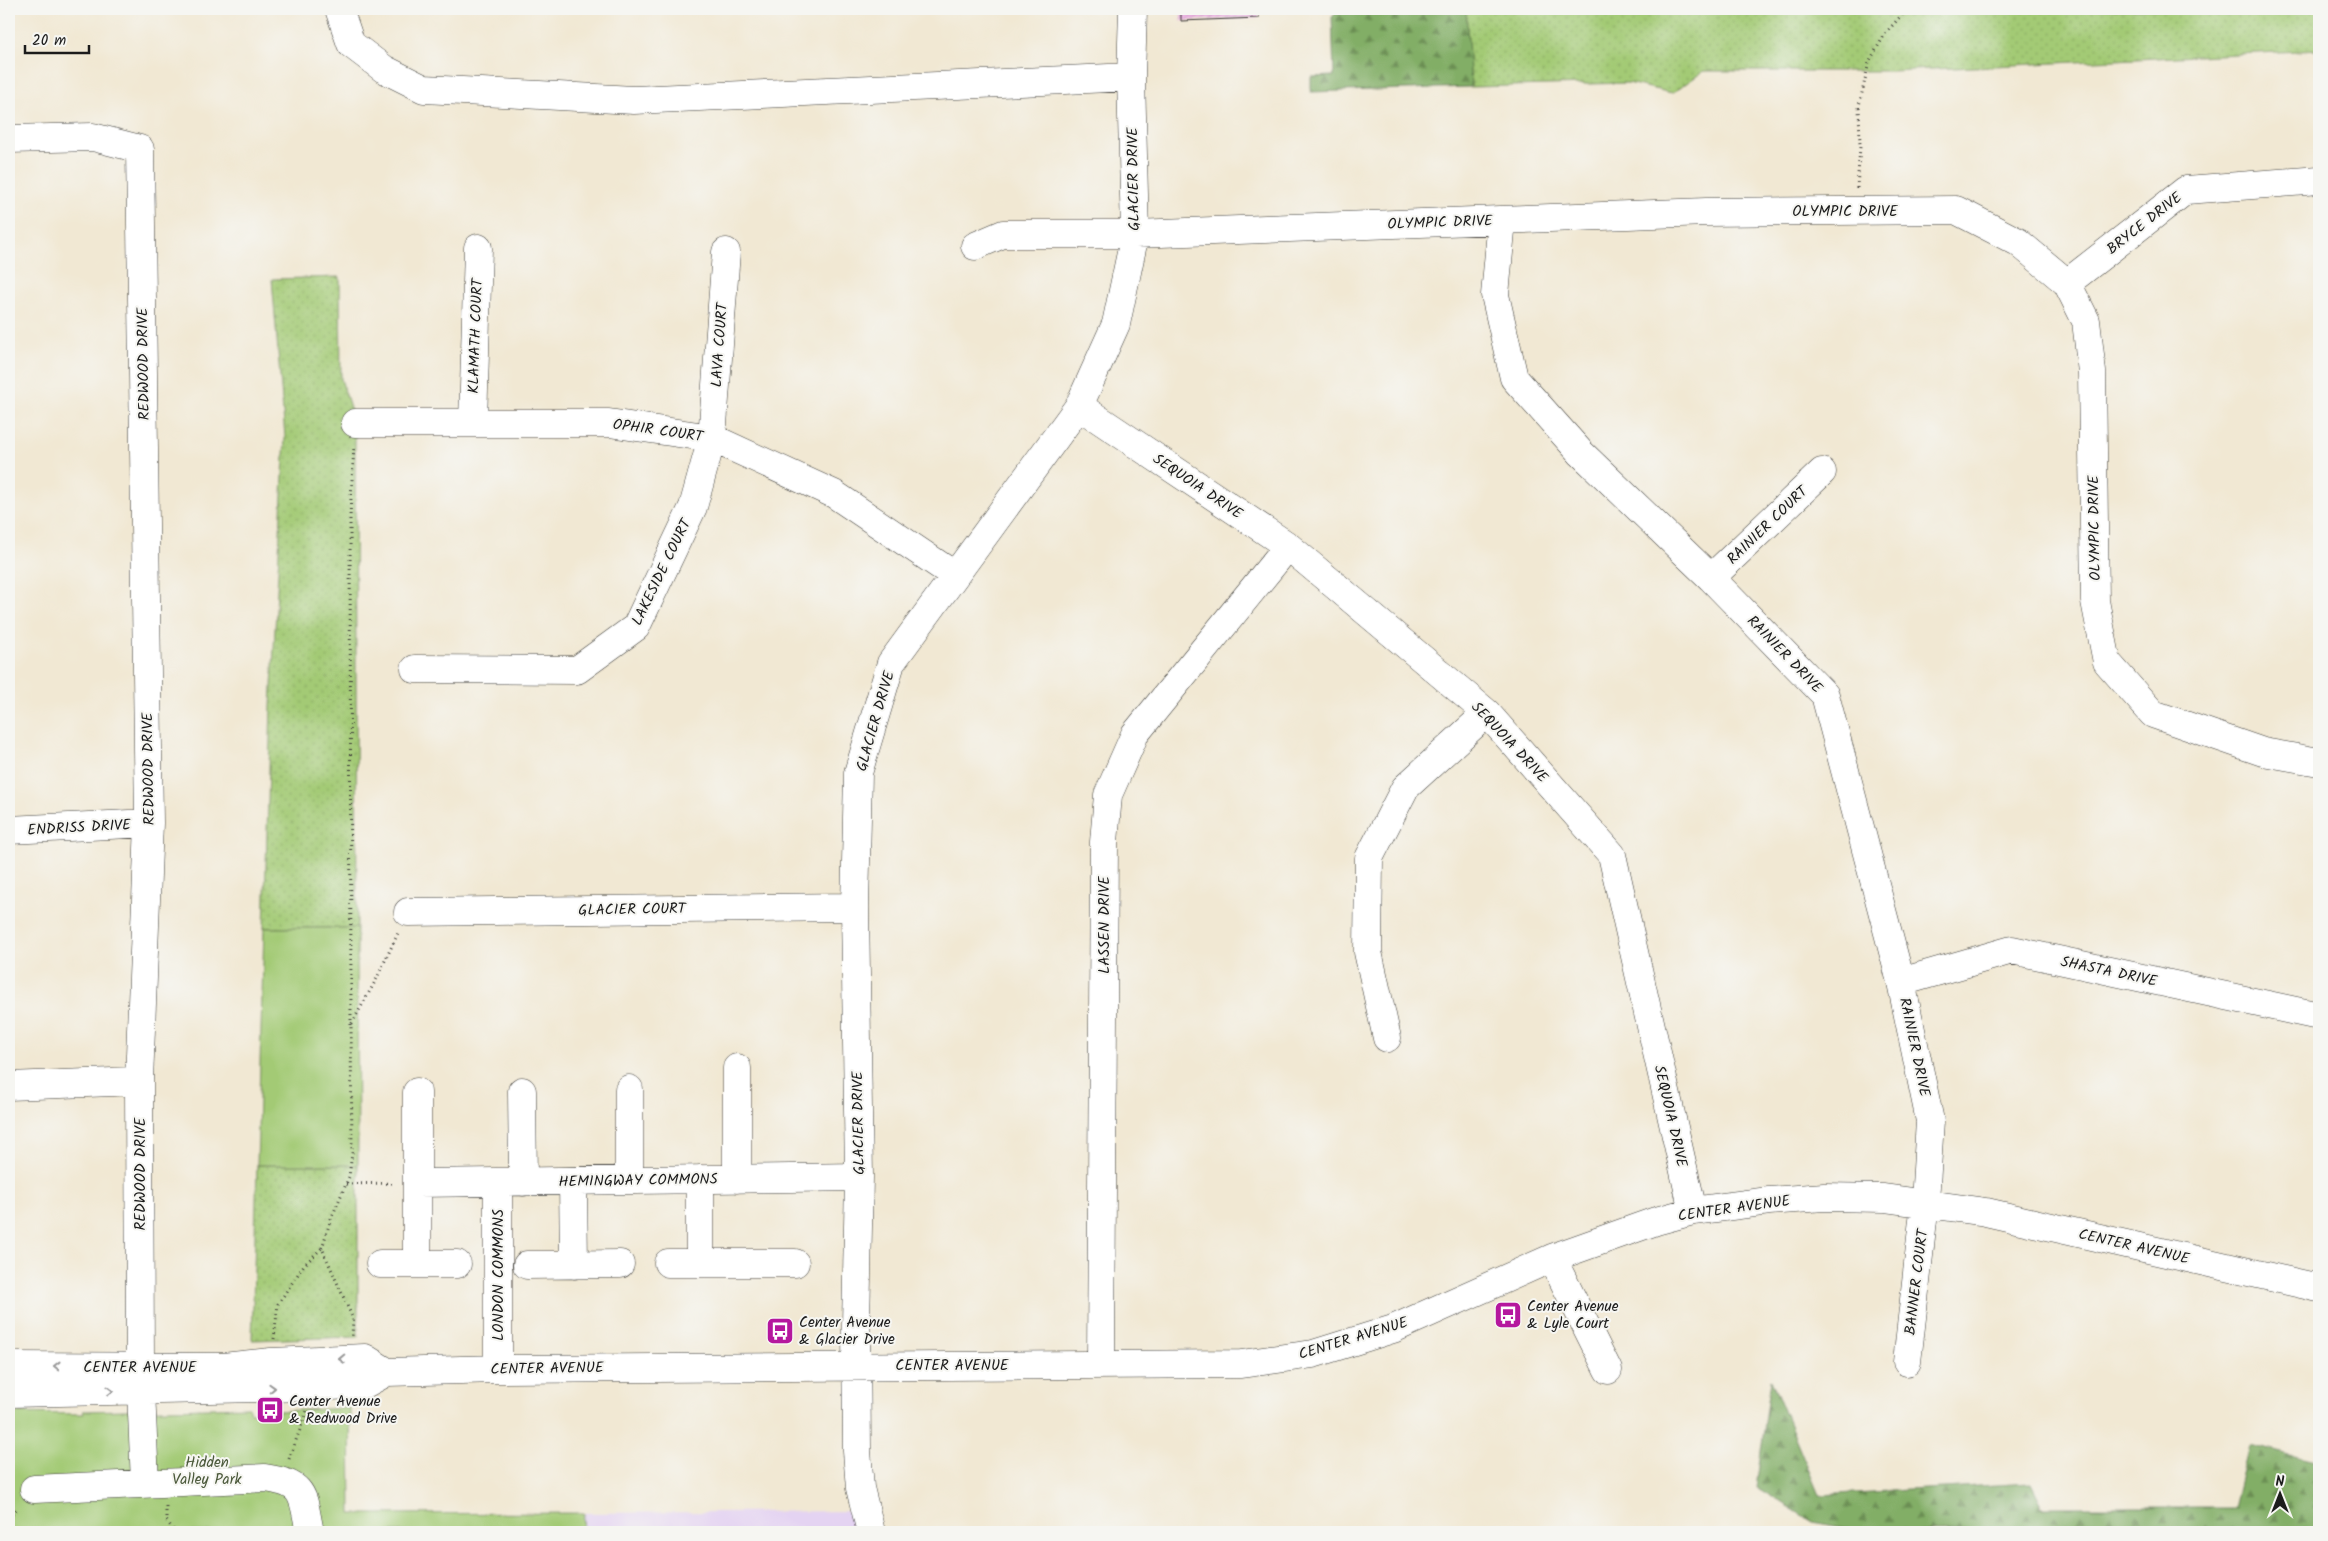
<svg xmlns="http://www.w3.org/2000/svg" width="2328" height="1541" viewBox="0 0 2328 1541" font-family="Kalam,sans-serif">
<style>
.built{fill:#e4d3f2}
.grass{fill:url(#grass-dots);stroke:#607348}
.forest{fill:url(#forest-firs);stroke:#4f6541}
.park{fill:#a3ca75;stroke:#607348}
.building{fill:url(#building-hatch)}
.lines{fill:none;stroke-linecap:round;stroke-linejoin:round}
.minor-casing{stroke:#3c3b37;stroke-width:29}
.path{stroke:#3c3b37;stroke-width:3;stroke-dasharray:1 4;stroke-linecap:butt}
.minor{stroke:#fff;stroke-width:28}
.oneway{stroke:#999}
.labels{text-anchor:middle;stroke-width:4;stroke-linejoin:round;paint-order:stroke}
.street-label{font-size:15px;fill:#1c1c1c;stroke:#f6f6f2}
.poi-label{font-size:15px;fill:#1c1c1c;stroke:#f6f6f2;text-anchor:start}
.park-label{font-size:15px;fill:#4b593b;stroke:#f6f6f2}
</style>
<defs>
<pattern id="grass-dots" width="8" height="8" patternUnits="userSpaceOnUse" patternTransform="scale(1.25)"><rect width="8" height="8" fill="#a3ca75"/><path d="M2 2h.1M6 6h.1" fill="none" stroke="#8cad65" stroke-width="1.8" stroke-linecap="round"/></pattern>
<pattern id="forest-firs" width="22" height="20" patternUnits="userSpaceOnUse" patternTransform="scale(1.25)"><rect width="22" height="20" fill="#82ae66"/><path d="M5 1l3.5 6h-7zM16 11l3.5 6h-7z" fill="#6a8d53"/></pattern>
<pattern id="building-hatch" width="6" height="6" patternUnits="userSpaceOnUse" patternTransform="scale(1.25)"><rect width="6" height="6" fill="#eaa9e0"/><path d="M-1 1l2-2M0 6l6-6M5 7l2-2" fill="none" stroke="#c891c0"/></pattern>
</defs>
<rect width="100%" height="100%" fill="#f6f6f2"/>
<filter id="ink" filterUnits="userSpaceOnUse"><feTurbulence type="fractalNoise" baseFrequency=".02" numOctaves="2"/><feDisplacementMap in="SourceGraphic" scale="10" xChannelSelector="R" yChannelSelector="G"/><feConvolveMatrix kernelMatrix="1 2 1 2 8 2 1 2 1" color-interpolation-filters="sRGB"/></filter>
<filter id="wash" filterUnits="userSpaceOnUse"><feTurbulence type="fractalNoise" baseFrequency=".0096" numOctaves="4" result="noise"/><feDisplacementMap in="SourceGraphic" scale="20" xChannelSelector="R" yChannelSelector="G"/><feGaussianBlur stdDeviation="1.12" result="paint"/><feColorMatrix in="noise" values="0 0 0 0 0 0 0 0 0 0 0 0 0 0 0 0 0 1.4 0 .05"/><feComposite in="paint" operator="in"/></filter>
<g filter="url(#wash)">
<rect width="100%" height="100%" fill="#f1e8d3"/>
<!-- built -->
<path class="built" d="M865 1511 871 1532H583L584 1513Z"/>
<!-- grass -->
<path class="grass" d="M1465 9H2319V50L1893 71H1704L1672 93 1628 83 1471 87Z
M340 277 341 379 355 423 357 928H264L271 706 285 437 272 279Z
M257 1165H358V1337L252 1340Z"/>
<!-- forest -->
<path class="forest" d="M1340 9H1466L1471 87 1311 92V77L1334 76 1332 17Z
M1771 1379 1819 1495 2031 1483 2043 1507H2234L2249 1445 2319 1462V1532H1869L1813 1522 1756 1487Z"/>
<!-- park -->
<path class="park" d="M264 928H357L358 1165H257Z
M249 1407 251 1412 350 1408 351 1514 584 1513 583 1532H9V1413L84 1414 83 1411Z"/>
<g id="blocks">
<!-- building -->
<path class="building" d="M1181 9H1259V18L1181 21Z
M9 1473H11L10 1505H9Z"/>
</g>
</g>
<g filter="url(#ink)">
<use href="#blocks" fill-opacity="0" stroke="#3c3b37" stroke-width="1"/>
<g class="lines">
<!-- minor casing -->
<g class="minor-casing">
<path id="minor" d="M339 9 351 44 384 69 424 89 634 100 1131 77
M9 139 93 137 140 149 149 823 139 1081 140 1367 145 1483
M1502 220 1495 295 1514 378 1581 453 1711 578 1825 695 1901 982 1930 1121 1925 1202 1907 1362
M975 246 1003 234H1135L1706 212 1956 210 2018 242 2067 283 2086 321 2092 372 2095 601 2107 662 2153 714 2263 752 2319 762
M2067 283 2186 190 2319 180
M1079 406 1288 546 1487 713 1612 855 1693 1211
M355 423H609L712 438 834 494 954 575
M473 423 478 248
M1711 578 1822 472
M415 669 577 670 636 627 693 507 712 438 726 252
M9 830 149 823
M408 912 855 907
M1901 982 2012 950 2319 1016
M1387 1038 1368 952 1369 858 1405 788 1487 713
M737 1068V1179
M9 1086 139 1081
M522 1091 523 1182
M417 1092V1264
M700 1179V1263
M629 1180V1089
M573 1181 574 1265
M417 1183 859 1177
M1552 1258 1608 1370
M668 1263H795
M380 1264H457
M527 1265 620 1264
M1101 1365 1104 842 1108 795 1135 734 1288 546
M9 1366 223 1367 271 1362 365 1358 387 1372
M498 1369V1182
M9 1393 315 1387 365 1384 387 1372 498 1369 1241 1364 1313 1354 1393 1329 1552 1258 1656 1221 1693 1211 1769 1201 1824 1197 1884 1198 1986 1212 2319 1288
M34 1489 265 1478C307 1484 302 1496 310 1532
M871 1532 860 1488 857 1451 856 1326 859 1177 855 907 858 773 891 663 1079 406 1116 324 1135 234 1131 77 1133 9"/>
</g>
<!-- path -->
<path class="path" d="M1857 188 1860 147 1859 106 1869 62 1885 34 1907 9
M351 1025 350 516 354 446
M346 1184 393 1183
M322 1248 331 1219 349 1177 352 1153 351 1025 376 980 398 933
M274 1339 278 1304 304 1265 322 1248 353 1319 352 1336
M289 1459 307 1411
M166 1506V1520L175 1532
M9 1518 18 1507"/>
<!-- minor -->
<use href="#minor" class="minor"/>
</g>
<!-- one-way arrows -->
<defs><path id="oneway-chevron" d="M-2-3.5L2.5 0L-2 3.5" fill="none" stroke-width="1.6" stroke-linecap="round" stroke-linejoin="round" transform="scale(1.25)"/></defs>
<g class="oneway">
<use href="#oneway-chevron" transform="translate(342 1359) rotate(178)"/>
<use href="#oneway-chevron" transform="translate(57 1366) rotate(-179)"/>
<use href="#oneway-chevron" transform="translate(272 1388) rotate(-2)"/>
<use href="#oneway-chevron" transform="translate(110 1391) rotate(-1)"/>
</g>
</g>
<!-- icons -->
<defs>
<g id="bus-square" transform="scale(1.4375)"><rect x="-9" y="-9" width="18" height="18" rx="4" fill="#b5179e" stroke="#f6f6f2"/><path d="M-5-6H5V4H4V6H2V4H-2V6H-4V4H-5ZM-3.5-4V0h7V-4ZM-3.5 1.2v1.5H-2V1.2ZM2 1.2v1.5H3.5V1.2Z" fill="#fff"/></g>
</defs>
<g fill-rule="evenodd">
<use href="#bus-square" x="1508" y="1315"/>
<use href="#bus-square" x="780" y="1331"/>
<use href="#bus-square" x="270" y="1410"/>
</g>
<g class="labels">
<!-- street labels -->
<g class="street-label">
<text transform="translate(1133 179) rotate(-91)" y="5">GLACIER DRIVE</text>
<text x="1845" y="216">OLYMPIC DRIVE</text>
<text transform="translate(1440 222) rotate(-2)" y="5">OLYMPIC DRIVE</text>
<text transform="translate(2144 223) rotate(-38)" y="5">BRYCE DRIVE</text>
<text transform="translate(475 336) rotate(-88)" y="5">KLAMATH COURT</text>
<text transform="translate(719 345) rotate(-86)" y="5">LAVA COURT</text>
<text transform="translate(143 364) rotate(-91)" y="5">REDWOOD DRIVE</text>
<text transform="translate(658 430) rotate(8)" y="5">OPHIR COURT</text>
<text transform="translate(1198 486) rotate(34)" y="5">SEQUOIA DRIVE</text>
<text transform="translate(1767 525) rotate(-44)" y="5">RAINIER COURT</text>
<text transform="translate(2094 528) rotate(-91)" y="5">OLYMPIC DRIVE</text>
<text transform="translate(661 572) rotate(-64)" y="5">LAKESIDE COURT</text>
<text transform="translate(1785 654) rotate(46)" y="5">RAINIER DRIVE</text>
<text transform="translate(875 721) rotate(-74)" y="5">GLACIER DRIVE</text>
<text transform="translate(1510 742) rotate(47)" y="5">SEQUOIA DRIVE</text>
<text transform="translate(148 769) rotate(-91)" y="5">REDWOOD DRIVE</text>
<text transform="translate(79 827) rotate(-3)" y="5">ENDRISS DRIVE</text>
<text transform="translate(632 909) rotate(-1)" y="5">GLACIER COURT</text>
<text transform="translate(1104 925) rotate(-90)" y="5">LASSEN DRIVE</text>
<text transform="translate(2109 971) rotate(12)" y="5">SHASTA DRIVE</text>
<text transform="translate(1915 1047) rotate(78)" y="5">RAINIER DRIVE</text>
<text transform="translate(1671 1116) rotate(77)" y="5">SEQUOIA DRIVE</text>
<text transform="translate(858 1123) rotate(-91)" y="5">GLACIER DRIVE</text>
<text transform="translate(140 1174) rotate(-90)" y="5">REDWOOD DRIVE</text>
<text transform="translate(638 1180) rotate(-1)" y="5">HEMINGWAY COMMONS</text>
<text transform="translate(1734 1208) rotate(-8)" y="5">CENTER AVENUE</text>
<text transform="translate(2134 1246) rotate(13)" y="5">CENTER AVENUE</text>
<text transform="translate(498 1275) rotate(-90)" y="5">LONDON COMMONS</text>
<text transform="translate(1916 1282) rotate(-83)" y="5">BANNER COURT</text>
<text transform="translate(1353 1338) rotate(-17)" y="5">CENTER AVENUE</text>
<text x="952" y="1370">CENTER AVENUE</text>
<text x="140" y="1372">CENTER AVENUE</text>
<text transform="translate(547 1368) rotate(-1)" y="5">CENTER AVENUE</text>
</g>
<!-- poi labels -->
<g class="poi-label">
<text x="1527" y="1311">Center Avenue<tspan x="1527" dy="17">&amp; Lyle Court</tspan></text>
<text x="799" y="1327">Center Avenue<tspan x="799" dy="17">&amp; Glacier Drive</tspan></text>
<text x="289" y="1406">Center Avenue<tspan x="289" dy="17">&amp; Redwood Drive</tspan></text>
</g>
<!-- park labels -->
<g class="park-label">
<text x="207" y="1467">Hidden<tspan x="207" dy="17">Valley Park</tspan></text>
</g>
</g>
<!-- margin -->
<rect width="2328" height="1541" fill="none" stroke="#f6f6f2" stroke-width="30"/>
<!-- north arrow -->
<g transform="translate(2280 1494)" stroke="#f6f6f2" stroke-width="4" paint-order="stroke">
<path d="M0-4L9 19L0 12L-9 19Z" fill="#1c1c1c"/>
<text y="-8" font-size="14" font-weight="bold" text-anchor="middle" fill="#1c1c1c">N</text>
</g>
<!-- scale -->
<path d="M25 45v8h64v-8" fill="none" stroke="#1c1c1c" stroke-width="2.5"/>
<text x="32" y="45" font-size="15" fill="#1c1c1c" stroke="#f6f6f2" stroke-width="4" paint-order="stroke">20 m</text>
</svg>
